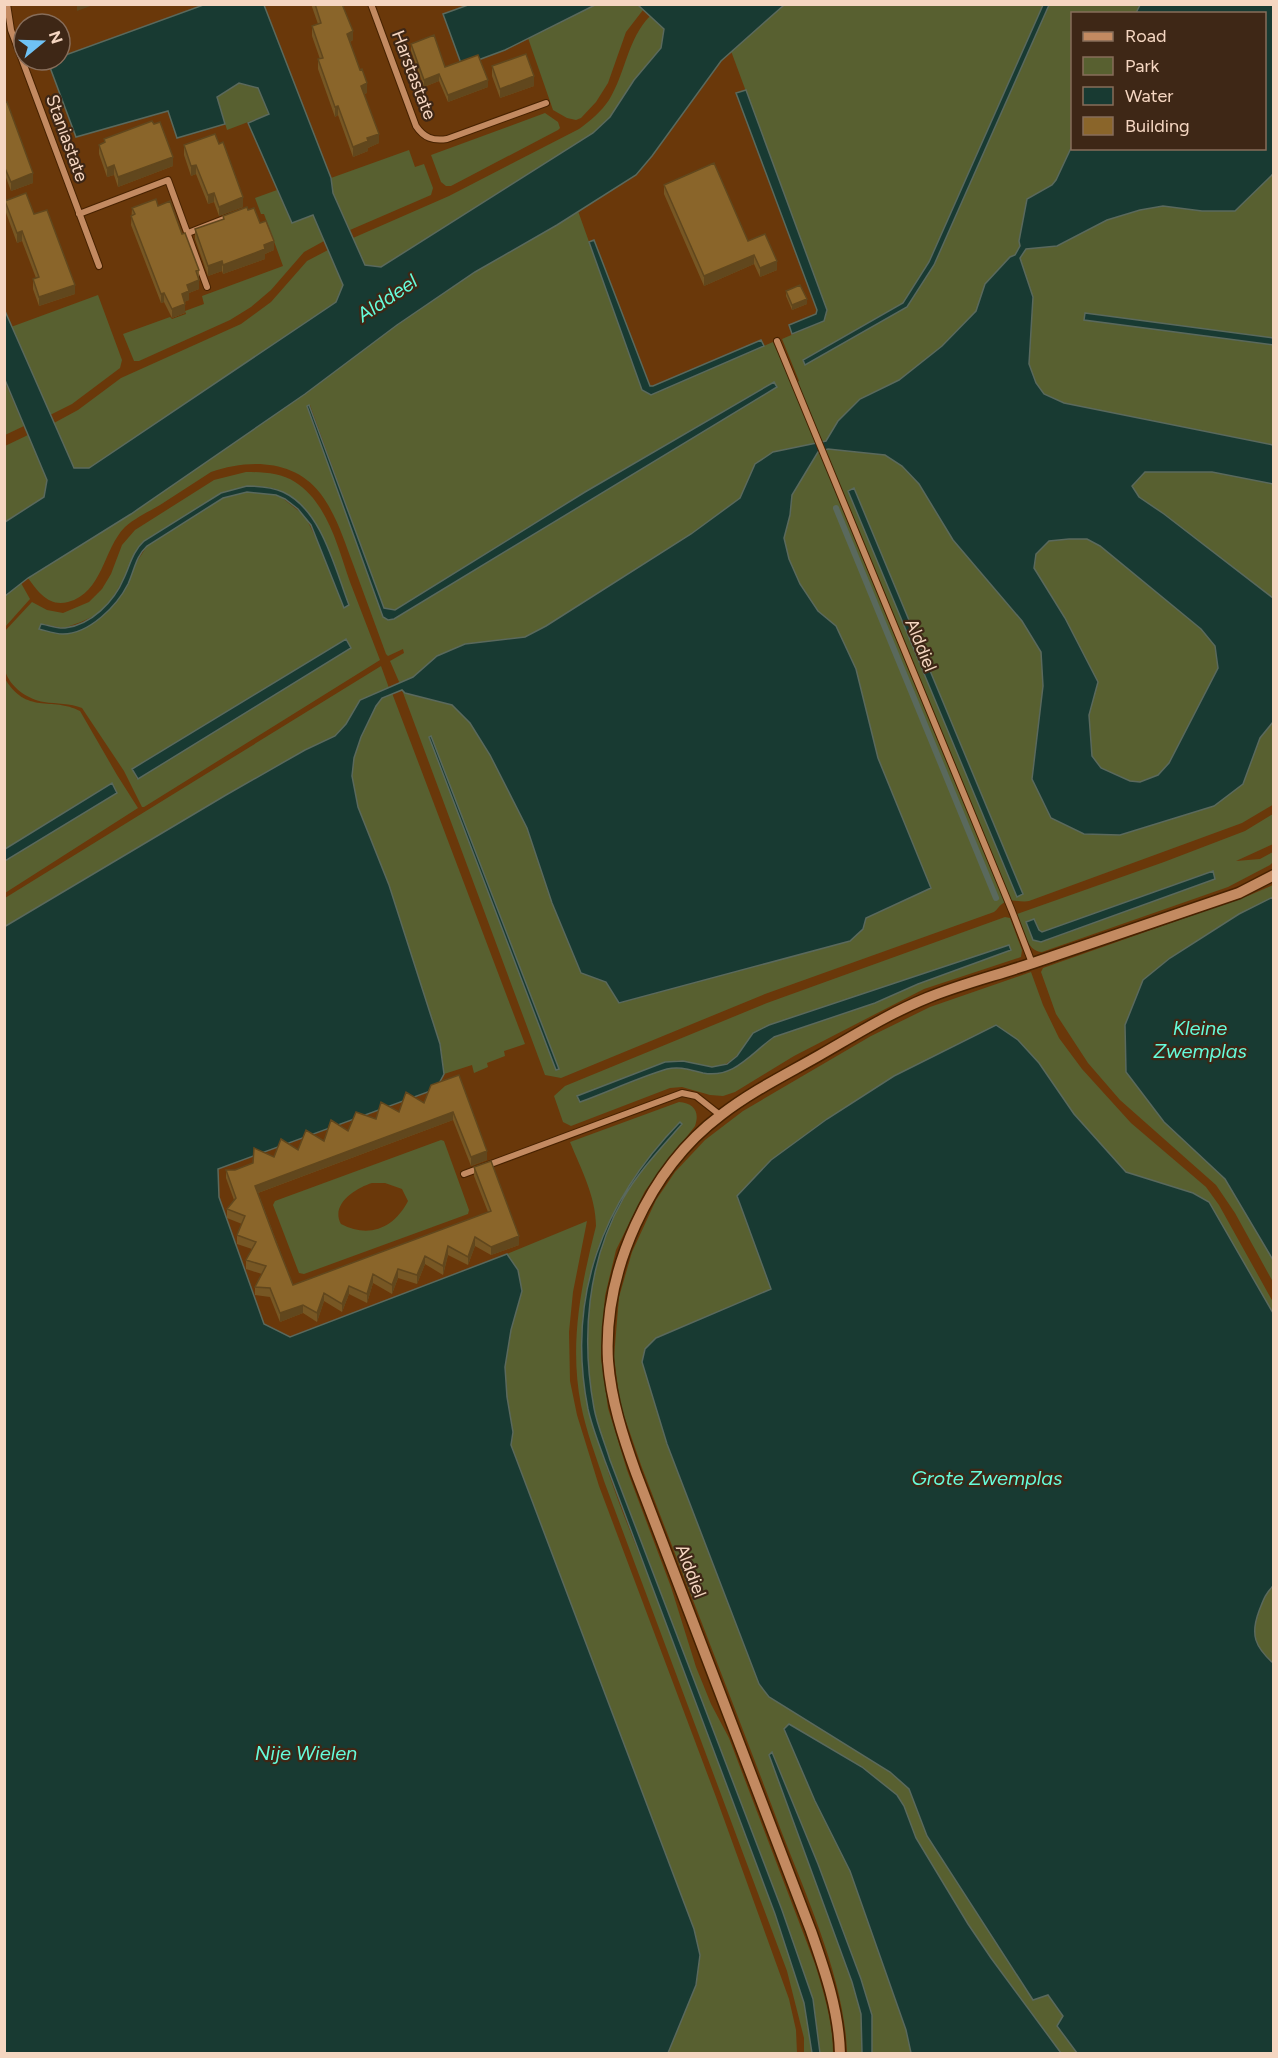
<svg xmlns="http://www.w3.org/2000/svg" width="1278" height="2058" viewBox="0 0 1278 2058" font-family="Figtree,sans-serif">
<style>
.green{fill:#586030;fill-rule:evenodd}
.water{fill:#183a32;stroke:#5a695d;stroke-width:1.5;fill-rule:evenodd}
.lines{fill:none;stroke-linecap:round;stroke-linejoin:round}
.stream{stroke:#5a695d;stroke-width:6}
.minor-casing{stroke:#472200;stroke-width:8}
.tertiary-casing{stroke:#472200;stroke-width:13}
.minor{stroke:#c38a61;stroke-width:6}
.tertiary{stroke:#c38a61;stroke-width:10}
.wall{fill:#775724}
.shaded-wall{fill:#61471d}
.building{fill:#8a652a;stroke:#61471d;stroke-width:1.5}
.labels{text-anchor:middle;stroke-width:4.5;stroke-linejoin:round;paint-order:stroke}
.street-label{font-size:18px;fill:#f5d6c1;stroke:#3e2716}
.water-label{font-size:20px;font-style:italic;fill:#65fbdb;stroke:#3e2716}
</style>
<rect width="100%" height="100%" fill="#6a380a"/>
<!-- green -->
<path class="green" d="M595 5H638L643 10 626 32 608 83 596 102 581 118 576 120 567 118 553 110 528 38Z
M784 5H1043L929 262 903 303 803 360 805 364 907 307 934 265 1049 5H1273L1274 804 1242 823 1029 901C1020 903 1010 897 1002 904 999 906 997 910 994 912L765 994 561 1078 545 1075 402 690 413 677 400 684 390 661 404 653 403 649 388 656 386 654C375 624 364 594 353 564 344 540 336 514 320 493 294 459 248 459 211 472 194 483 177 494 160 505 148 512 135 518 125 527 103 549 103 593 68 602 49 607 38 592 28 578L131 514 305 394 397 325 475 272 578 211 642 390 651 395 773 342 792 385 799 381 782 339 824 321 827 310 731 51ZM1072 14H1264V148H1072ZM774 382 388 620 383 617 307 407 310 405 384 608 395 610 585 492ZM429 737H431L559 1069 557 1070Z
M650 16 664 29 661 48 634 80 610 118 593 133 381 267 365 265 353 238 449 196 579 129C590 121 601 112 609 100 626 72 627 40 650 16Z
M239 83 258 88 269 114 227 130 217 97Z
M545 113 558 122 560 128 558 130 451 186H446L441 182 431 155Z
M409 150 415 167 424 164 433 188 431 195 350 230 333 193 331 178Z
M277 190 292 223 313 214 324 241 304 252 271 290 251 307 230 320 139 361H134L123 334 170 317 172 319 186 314 185 311 204 304 202 296 283 266 264 214H261L255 198Z
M328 250 343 285 336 302 103 460 89 468H74L54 423 78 410 121 378 241 324 271 302 307 261Z
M98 295 122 360 120 368 72 404 50 415 11 327Z
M4 380 24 426 5 435H4Z
M28 435 47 480 44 497 5 522V446Z
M246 472C263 472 281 473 295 482 328 503 338 548 350 582 360 608 370 634 380 660L144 807H142L124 771 82 708C70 703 57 704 44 702 29 700 9 687 5 670 2 659 5 644 4 632L32 602 47 610 63 613 89 602 102 589 111 574 122 545 135 530 214 480ZM247 486C259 486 272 487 283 492 322 510 334 568 349 605L305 516 281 497 267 493 247 492 223 498 147 546 101 618 64 634 42 624 64 628 81 622 98 614 113 597 123 580 135 552 221 493ZM345 640 351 648 137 779 132 769Z
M21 583 30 599 5 627V596Z
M381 666 389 688 360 700 346 724 335 736 305 750 226 795 5 927V898Z
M4 677C26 716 52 696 80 711L117 775 138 808 5 893V861L117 792 112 783 5 849Z
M392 693 525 1044 504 1051 505 1056 487 1063 488 1067 474 1073 472 1065 444 1074 440 1044 389 885 358 807 352 776 354 758 361 737 376 706 382 698Z
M1273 814V844L1236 861 1260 859 1273 852V862L1270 865 1228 887 1042 952C1026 952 1022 926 1017 914L1164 862 1245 831ZM1213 871 1215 879 1042 942 1033 940 1026 923 1034 919 1039 930 1042 932Z
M1273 885V914L1164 1122 1225 1179 1273 1260V1282L1235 1213 1216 1185 1120 1100 1088 1063 1056 1014 1041 972 1043 968 1250 895Z
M1005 917 1010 918 1022 950 1021 957 924 989 794 1056 735 1092 723 1096 710 1095 682 1087 670 1088 571 1126 563 1122 554 1096 565 1086 767 1003ZM1011 950 918 984 875 1003 774 1037C749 1055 738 1077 703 1073 690 1071 680 1066 667 1069 637 1078 609 1092 580 1102L675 1061C686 1060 694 1064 704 1066 729 1071 741 1052 753 1033Z
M1031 972 1043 1005 1059 1038 1082 1069 1131 1123 1206 1187 1219 1205 1273 1302V1332L737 1197 772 1289 656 1338 642 1362 667 1444 759 1684 769 1697 890 1772 909 1789 927 1836 1033 2000 1048 1995 1064 2016 1057 2026 1077 2053H1057L826 1768 922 2053H872V2015L861 1979 818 1864 773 1753 769 1755 852 1982 861 2014 862 2053H847C845 1982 808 1900 782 1833 736 1710 688 1588 641 1465L620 1404 614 1357 619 1297 632 1252 656 1200 675 1172 705 1140 743 1111 871 1036 930 1007Z
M679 1102C694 1103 700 1112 695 1126L645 1191 616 1250 605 1296 601 1357 608 1408 627 1470 671 1587 696 1667 711 1704 729 1738 815 1964C824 1993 833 2023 833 2053H820L813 1999 610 1460C605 1443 597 1425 594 1408 581 1338 587 1262 623 1200 638 1172 661 1148 682 1124L679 1123C628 1175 590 1242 583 1316 573 1405 625 1516 657 1599 691 1692 726 1784 761 1876 773 1907 783 1939 794 1971 802 1997 813 2026 812 2053H804V2038L787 1971 604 1481C596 1456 586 1431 581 1405 569 1344 581 1285 596 1226 596 1197 581 1169 570 1142Z
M441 1140 444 1141 469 1210 468 1214 304 1274 299 1273 273 1205 275 1201ZM372 1183H385L402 1189 408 1201C394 1228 369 1239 341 1224 330 1204 356 1188 372 1183Z
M587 1221 573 1292 569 1332 570 1381 577 1415 599 1486 716 1797 789 1999 796 2030 797 2053H668L696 1985 700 1955 694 1929 511 1445 513 1432 507 1397 505 1367 518 1270 507 1254Z
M1273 1454V1664L1258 1647 1253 1627Z"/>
<!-- water -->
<path class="water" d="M206 4 264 5 331 178 333 193 365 265 381 267 593 133 610 117 634 80 661 48 664 29 638 5H784L721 61 652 156 636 175 557 225 475 272 397 325 305 394 131 514 28 578 5 596V522L44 497 47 480 5 380V311L74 468H89L336 302 343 285 313 215 292 223 248 123 269 114 258 88 239 83 217 97 225 124 177 138 168 111 76 137 48 62 60 60V57Z
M468 5H595L505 50 462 66 443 14Z
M1043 5H1049L934 265 907 307 805 365 803 360 903 303 929 262Z
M1140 5H1273L1274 173 1235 211H1202L1163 206 1140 210 1107 220 1057 246 1026 249 1020 258 1033 297 1029 364 1036 383 1044 394 1064 403 1273 445V484L1212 472H1145L1132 486 1139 497 1164 514 1273 598V722L1260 738 1243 784 1214 806 1120 835 1084 834 1051 818 1032 779 1043 686 1041 652 1022 621 953 540 919 484 902 466 885 455 828 449 818 452 792 495 790 515 784 538 789 559 800 584 818 611 836 626 856 669 878 758 931 888 866 918 863 929 850 941 619 1003 606 982 581 973 552 903 527 828 490 755 470 723 452 705 405 693 402 690 382 698 376 706 361 737 354 758 352 776 358 807 389 885 440 1044 444 1074 436 1089 218 1169 219 1197 264 1324 290 1337 507 1254 518 1270 522 1291 511 1330 505 1367 507 1397 513 1432 511 1445 694 1929 700 1955 696 1985 668 2053H5L4 927 226 795 305 750 335 736 346 724 360 700 413 677 437 656 465 644 525 637 546 626 691 534 740 498 755 464 773 452 826 441 838 421 860 399 899 380 942 346 976 311 985 284 1010 257 1015 255 1020 246 1019 241 1027 199 1052 185 1056 180 1072 146V148H1264V14L1136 13ZM1069 539H1087L1100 546 1201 629 1215 646 1218 668 1169 763 1158 775 1140 782 1130 781 1101 768 1092 756 1089 715 1098 682 1065 618 1034 568 1036 554 1049 541Z
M746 90 827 310 824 321 792 334 789 325 816 314 817 310 736 93Z
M594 240 650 386H653L761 340 764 346 651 395 642 390 589 242Z
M1085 313 1273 338V345L1084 320Z
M774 382 777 387 394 619 388 620 383 617 307 406 309 405 384 608 395 610 585 492Z
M247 486C259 486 272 487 283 492 322 510 335 569 349 605L344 608 311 525 298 509 285 499 276 495 247 492 223 498 147 546C136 556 134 571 128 584 117 606 89 634 63 634 55 634 47 631 39 629L41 624C48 625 58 629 65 628 91 625 114 602 124 578 130 565 133 551 144 541L221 493Z
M854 488 1023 894 1017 897 848 491Z
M346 639 351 648 138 779 132 769Z
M431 736 559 1069 556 1070 429 737Z
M112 783 117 793 5 861V849Z
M1213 871 1215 879 1041 942 1033 940 1026 922 1034 919 1039 930 1042 932Z
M1273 897V1260L1225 1179 1164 1122 1126 1072 1125 1025 1143 980 1170 958 1239 914Z
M1009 945 1011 950 918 984 875 1003 774 1037C751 1053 734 1079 703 1073 690 1070 680 1066 667 1069 637 1078 608 1092 580 1102L577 1096 665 1062 683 1061 712 1067 727 1064 737 1056 753 1033 769 1025Z
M996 1025 1018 1040 1039 1063 1074 1114 1126 1172 1193 1193 1209 1202 1273 1313V1586C1265 1594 1263 1601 1259 1611 1250 1635 1255 1647 1274 1664L1273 2053H1077L1057 2026 1063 2016 1048 1995 1033 2000 927 1836 909 1789 890 1772 769 1697 759 1684 667 1444 642 1362 645 1349 656 1338 771 1289 737 1196 771 1160 827 1119 894 1076Z
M680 1122 682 1124C661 1148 638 1172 623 1199 587 1262 581 1338 594 1408 597 1425 605 1443 610 1460L782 1910 813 1999 820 2053H812L804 2003 775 1914 605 1461C599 1444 592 1427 588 1409 566 1298 602 1202 680 1122Z
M789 1724 862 1767 897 1795 904 1806 916 1838 968 1924 991 1958 1061 2053H911L906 2030 850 1871 815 1801 784 1729Z
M772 1752 818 1864 861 1979 872 2015V2053H862L861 2014 852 1982 769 1755Z"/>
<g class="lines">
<!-- stream -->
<path class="stream" d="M836 508 996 898"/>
<!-- minor casing -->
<g class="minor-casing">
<path id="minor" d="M7 4 11 30 99 266
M371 4 416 126C424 138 433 141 447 139L546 103
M79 214 168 180 207 287
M188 233 229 217
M777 341 1012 911 1032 963
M464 1174 682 1093 696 1096 720 1115"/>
</g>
<!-- tertiary casing -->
<g class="tertiary-casing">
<path id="tertiary" d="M840 2054C839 2011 825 1971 811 1931L636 1473C623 1437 611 1400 608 1361 603 1271 649 1169 721 1115 752 1091 787 1074 820 1055 855 1035 890 1013 927 998 961 984 998 975 1033 963 1102 940 1170 916 1239 893L1274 875"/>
</g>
<!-- minor -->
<use href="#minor" class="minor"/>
<!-- tertiary -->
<use href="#tertiary" class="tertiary"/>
</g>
<!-- wall -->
<path class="wall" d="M311 4H342L353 40 350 42 367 93 364 94 379 143 368 148V151L353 157 338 115 335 117 318 69V59H320L312 36V26L318 24Z
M411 44 445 67 488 87 448 102 439 81 424 87 411 51Z
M492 66 534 86 500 98 492 76Z
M4 103 33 183 11 191 5 175Z
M104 139 173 166 118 187 114 175 107 177 99 154V145L104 143Z
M184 145 243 207 219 216 214 202 208 204 196 174 191 176 184 155Z
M664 185 748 241 777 270 760 277 754 264 704 286 664 194Z
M5 201 34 214 75 294 39 306 33 289V279L36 278 22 241 17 243 5 210Z
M158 206 182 234 199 270V289L189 293V300L184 302 185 313 172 318 164 302 161 303 131 225 132 208Z
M248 210 260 223 274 250 265 254V259L223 274 222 271 208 276 195 239V229L223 220V216Z
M786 291 807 304 792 310 786 296Z
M459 1075 487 1160 471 1166 453 1120 258 1193 293 1285 488 1212 474 1176V1167L519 1245 491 1255 475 1246 468 1265 448 1255 443 1275 425 1264 417 1284 398 1278 392 1294 373 1283 367 1303 349 1294 342 1312 324 1301 317 1322 303 1313 280 1322 270 1297 255 1295V1287L262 1274 246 1269V1260L252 1249 237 1244V1235L242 1224 227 1218V1209L234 1200 226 1178V1170H235L298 1150 324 1141 376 1119 424 1103Z"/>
<!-- shaded-wall -->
<path class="shaded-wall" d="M77 4H96L77 11Z
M353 31V40L347 43V34Z
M439 74V81L424 87V80Z
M534 76V86L500 98V89Z
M488 80V87L448 102V95Z
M367 83V93L361 95V86Z
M338 106V115L335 117V107Z
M379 134V143L368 148V151L353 157V147L367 138Z
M173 157V166L118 187V177Z
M114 165V175L107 177V168Z
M196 165V174L191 176V166Z
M33 173V183L11 191V182Z
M214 193V202L208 204V195Z
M243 197V207L219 216V207Z
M22 231V241L17 243V233Z
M274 241V250L265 254V259L223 274V265L264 245Z
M754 255V264L704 286V276Z
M222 261V271L208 276V266Z
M777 261V270L760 277V268Z
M199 280V289L189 293V300L182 303V294L187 285Z
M75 285V294L39 306V297Z
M164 293V302L161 303V294Z
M807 299V304L792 310V305Z
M185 304V313L172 318V309Z
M453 1112V1120L255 1194V1186Z
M487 1151V1160L471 1166V1157Z
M519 1236V1245L491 1255V1247Z
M475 1237V1246L468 1265V1257Z
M448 1246V1255L443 1275V1266Z
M425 1256V1264L417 1284V1275Z
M398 1269V1278L392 1294V1285Z
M373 1274V1283L367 1303V1294Z
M349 1286V1294L342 1312V1304Z
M324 1293V1301L317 1322V1313Z
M303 1305V1313L280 1322V1313Z"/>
<!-- building -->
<path class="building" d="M315 4H342L353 31 347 34 360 70 362 69 367 83 361 86 379 134 367 138 368 141 353 147 338 106 335 107 318 59 323 58 312 26 321 23Z
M434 35 445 67 478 55 488 80 448 95 439 74 424 80 411 44Z
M526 54 534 76 500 89 492 66Z
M7 102 33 173 11 182 4 166V103Z
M152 121 154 124 160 122 173 157 118 177 114 165 107 168 99 145 105 142 104 139Z
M215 134 219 144 223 142 243 197 219 207 214 193 208 195 196 165 191 166 184 145Z
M714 163 748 241 765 234 777 261 760 268 754 255 704 276 664 185Z
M26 193 34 214 47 210 75 285 39 297 33 279 39 277 22 231 17 233 5 201Z
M156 199 158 206 170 201 182 234 185 233 199 270 196 271 199 280 187 285 189 291 182 294 185 304 172 309 164 293 161 294 131 216 135 214 132 208Z
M247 207 248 210 254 208 260 223 266 221 274 241 264 245 265 249 223 265 222 261 208 266 195 229 224 219 223 216Z
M800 285 807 299 792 305 786 291Z
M459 1075 487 1151 471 1157 453 1112 255 1186 276 1242 293 1285 491 1211 474 1167 491 1161 519 1236 491 1247 475 1237 468 1257 448 1246 443 1266 425 1256 417 1275 398 1269 392 1285 373 1274 367 1294 349 1286 342 1304 324 1293 317 1313 303 1305 280 1313 270 1288 255 1287 266 1266 246 1260 256 1242 237 1235 245 1216 227 1209 236 1198 226 1170H235L253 1163 254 1148 274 1157 281 1139 298 1150 306 1130 324 1141 331 1120 348 1131 356 1112 376 1119 381 1102 399 1112 406 1092 424 1103 431 1085Z"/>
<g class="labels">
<!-- street labels -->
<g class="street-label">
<text transform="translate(414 75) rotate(69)" y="6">Harstastate</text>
<text transform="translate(67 138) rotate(70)" y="6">Staniastate</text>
<text transform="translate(921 645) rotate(68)" y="6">Alddiel</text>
<text transform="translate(691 1571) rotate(69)" y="6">Alddiel</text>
</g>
<!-- water labels -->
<g class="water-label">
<text transform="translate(387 298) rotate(-34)" y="7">Alddeel</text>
<text x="1200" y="1035">Kleine<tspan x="1200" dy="23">Zwemplas</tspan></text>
<text x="987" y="1485">Grote Zwemplas</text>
<text x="306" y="1760">Nije Wielen</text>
</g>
</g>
<!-- border -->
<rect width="1278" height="2058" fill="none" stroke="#f5d6c1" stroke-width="12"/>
<!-- legend -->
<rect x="1071" y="12" width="195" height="138" fill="#3e2716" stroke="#876d5a" stroke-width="1.5"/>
<rect x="1083" y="32" width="30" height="9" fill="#c38a61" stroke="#876d5a" stroke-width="1.5"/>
<text x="1125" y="42" font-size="18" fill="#f5d6c1">Road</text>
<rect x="1083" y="57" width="30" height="18" fill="#586030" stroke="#876d5a" stroke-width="1.5"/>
<text x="1125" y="72" font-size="18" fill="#f5d6c1">Park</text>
<rect x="1083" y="87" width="30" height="18" fill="#183a32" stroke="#876d5a" stroke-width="1.5"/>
<text x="1125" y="102" font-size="18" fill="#f5d6c1">Water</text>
<rect x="1083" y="117" width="30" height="18" fill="#8a652a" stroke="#876d5a" stroke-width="1.5"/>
<text x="1125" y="132" font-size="18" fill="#f5d6c1">Building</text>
<!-- north arrow -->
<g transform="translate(42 42) rotate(71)"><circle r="28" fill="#3e2716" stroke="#876d5a" stroke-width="1.5"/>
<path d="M0-4.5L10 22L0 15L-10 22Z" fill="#6fc2f4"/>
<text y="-9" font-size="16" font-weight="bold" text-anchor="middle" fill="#f5d6c1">N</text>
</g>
</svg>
